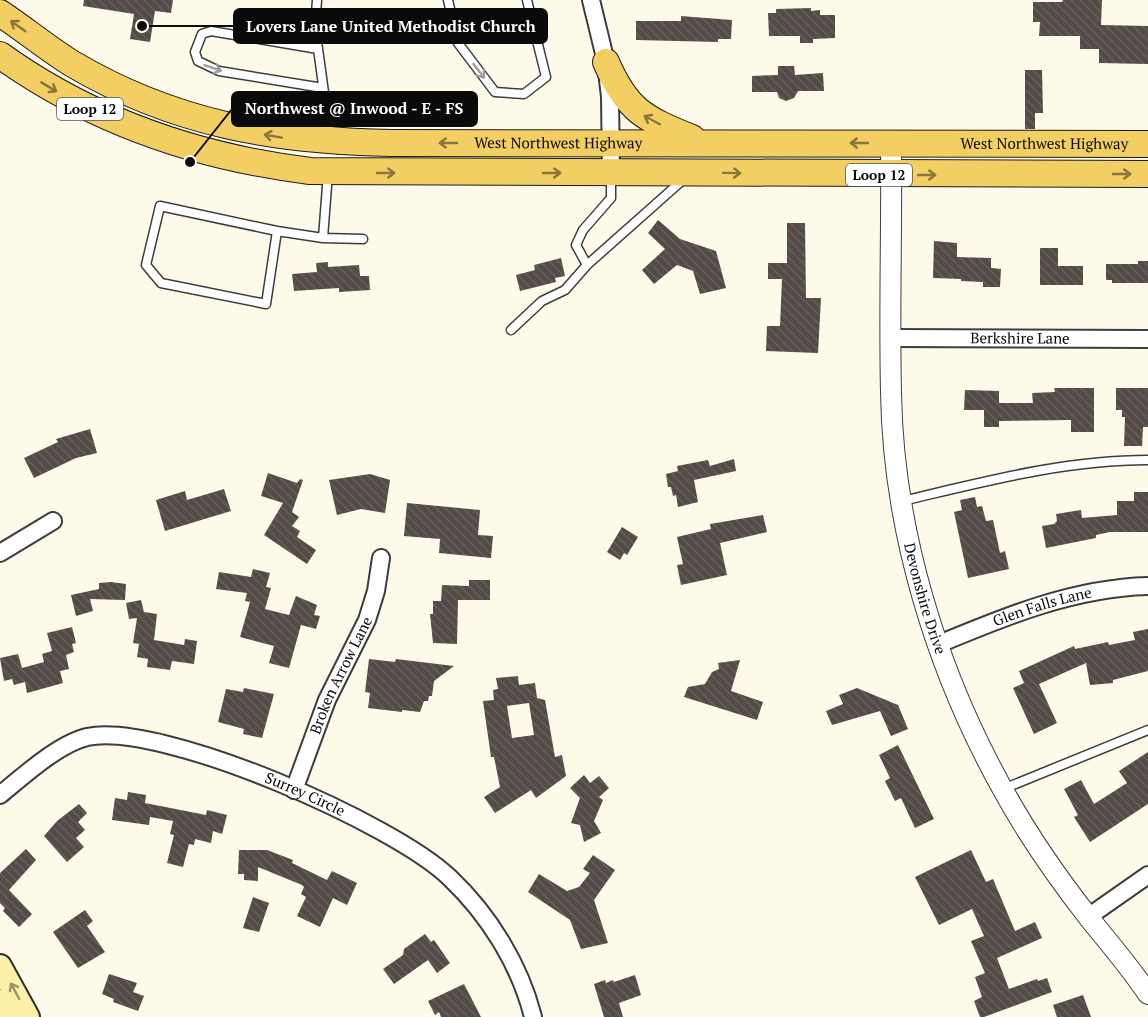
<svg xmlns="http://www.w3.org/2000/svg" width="1148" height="1017" viewBox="0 0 1148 1017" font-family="'PT Serif',serif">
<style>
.building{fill:url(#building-back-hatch);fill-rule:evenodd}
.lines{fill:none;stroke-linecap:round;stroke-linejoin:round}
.service-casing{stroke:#3d3d3d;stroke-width:11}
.minor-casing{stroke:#3d3d3d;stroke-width:20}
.tertiary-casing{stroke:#3d3d3d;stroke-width:22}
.secondary-casing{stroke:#2c2c2c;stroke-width:26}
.primary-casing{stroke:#1b1b1b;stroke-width:28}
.service{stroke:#fff;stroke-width:8}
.minor{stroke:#fff;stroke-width:16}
.tertiary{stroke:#fff;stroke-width:20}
.secondary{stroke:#fcf1a6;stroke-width:22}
.primary{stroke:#f3ce63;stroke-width:26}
.oneway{stroke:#8a763b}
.oneway2{stroke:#9d9d9d}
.oneway3{stroke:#9b9568}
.labels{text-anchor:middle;stroke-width:6;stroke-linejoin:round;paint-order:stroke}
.shield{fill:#fff;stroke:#545454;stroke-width:1.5}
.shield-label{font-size:14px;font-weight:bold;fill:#0a0a0a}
.street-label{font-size:15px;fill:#0a0a0a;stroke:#fff}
.leader{fill:none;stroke:#0a0a0a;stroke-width:2}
.callout-dot{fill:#0a0a0a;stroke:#fff;stroke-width:2}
.callout{fill:#0a0a0a;stroke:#0a0a0a;stroke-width:2}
.callout-label{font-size:16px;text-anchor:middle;font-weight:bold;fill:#fff}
</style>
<defs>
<pattern id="building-back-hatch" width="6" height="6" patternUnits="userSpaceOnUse" patternTransform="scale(1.5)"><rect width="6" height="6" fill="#524b47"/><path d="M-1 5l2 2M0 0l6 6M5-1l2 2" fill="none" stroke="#66605d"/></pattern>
</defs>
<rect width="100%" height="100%" fill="#fefae9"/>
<!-- building -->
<path class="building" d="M84 0H173L171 13 155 11 150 42 130 39 134 14 83 6Z
M1063 0H1102L1101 25 1148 26V64L1099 63V49H1080V36H1039L1040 22H1033V2H1062Z
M811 8V11L820 10V15H835V38L813 39V43H800V36H769L768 13H776V9Z
M681 16 732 20 731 39H718V42L636 40V21H681Z
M778 66H794L795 75 823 73 824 91H798L794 98 786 101 779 98 777 92H752V76L778 75Z
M1025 70H1042L1043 113H1035V129H1025Z
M658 220 680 239 716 251 726 288 700 294 693 271 677 265 654 284 642 270 665 249 648 233Z
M787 223H805L806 298H821L818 353 766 351 767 326H780L782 279H768V263H787Z
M934 241 957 243V257L991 258V268L1001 269 1000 287H983V282L961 281V279L933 278Z
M1040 248H1058V266H1083V285H1040Z
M561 258 565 276 555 278 556 282 520 291 516 275 535 270 534 265Z
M1138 261H1148V283H1112V280H1106V264H1138Z
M328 262V267L359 265 360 276H369L370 290 339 292V288L294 291 292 274 317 272 316 263Z
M1054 388H1094V432H1071V420L999 421V427H984V410H964L965 390 999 391V403H1033L1032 393 1055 392Z
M1116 388H1148V427H1143L1142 446H1124L1125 417H1122V410H1116Z
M90 429 97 453 76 458 34 478 24 458 58 442 56 439Z
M734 459 736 471 694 480 698 502 678 507 676 495 673 496 671 487H668L666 474 678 471 677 466 708 460 710 466Z
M268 473 297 483 300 479 303 480 292 512 299 517 292 526 300 531 297 537 316 550 307 564 264 535 283 503 261 496Z
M370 474 390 480 385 513 361 509 337 515 329 480Z
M224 489 231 511 165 531 156 500 185 491 187 500Z
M1134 492H1148V532H1110L1096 535V538L1046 548 1042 526 1054 524 1057 521 1056 514 1081 510 1082 518 1117 515V501H1134Z
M975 497 977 507 982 506 986 521 993 520 1000 553 1005 551 1009 569 968 578 954 512 962 510 960 500Z
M407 503 480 510 478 535 493 536 491 558 439 553 440 539 404 536Z
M763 515 767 532 720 543 727 575 681 585 677 565 683 564 677 537 711 529 710 524Z
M622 527 638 537 627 555 624 553 620 560 607 552Z
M253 569 270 573 266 587 271 588 265 609 289 615 296 596 317 605 314 615 320 616 316 629 301 625 289 668 269 663 274 646 240 637 250 602 245 601 247 593 216 589 219 572 251 577Z
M469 580H490V600H458L457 644 433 643 430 614H433V601H441L442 585 469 586Z
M111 582 126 584 125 600 90 599 93 611 76 616 71 595 99 589V583Z
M141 600 144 612 157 614 154 640 184 645 185 639 197 641 194 664 172 661 170 670 147 667 148 659 137 657 139 644 133 643 137 618 129 619 126 603Z
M72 627 76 643 72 644 74 652 66 655 69 669 60 671 63 683 27 693 25 682 14 685 12 679 4 681 0 658 18 654 22 668 44 662 42 654 52 651 47 633Z
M1148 629V671L1113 680V683L1090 685 1086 663 1039 684 1057 723 1034 734 1013 688 1024 683 1019 671 1074 646 1075 649 1108 642 1109 645 1135 640 1133 632Z
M369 659 395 662 396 659 454 666 434 681 432 696H429L428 701H424L420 712 402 710V712L368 708 370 693 365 692Z
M740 660 731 691 763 702 757 720 684 697 688 687 705 684 712 672 719 669 718 663Z
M518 676 519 685 535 683 537 698 545 700 555 757 562 755 566 776 536 798 531 790 495 813 484 797 500 787 494 757H491L483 701 494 700 493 690 498 689 496 678ZM529 703 534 735 512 738 507 706Z
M244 688 274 694 262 738 243 734 244 729 218 722 226 689 243 692Z
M857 688 898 705 908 729 891 736 880 711 832 725 826 711 843 704 839 695Z
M898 745 934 819 915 828 901 798 895 801 885 781 890 778 879 755Z
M1148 752V804L1090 842 1074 817 1078 815 1064 789 1081 780 1094 804 1127 783 1119 771Z
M584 775 590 783 599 776 609 788 599 797 603 800 594 821 601 833 584 842 580 825 571 823 580 798 570 788Z
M128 792 146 795 145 803 206 815 207 810 227 815 222 834 213 831 211 843 195 839 194 845 189 844 183 867 167 863 174 835 170 834 173 821 150 817 149 825 112 820 115 798 127 800Z
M79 804 87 813 78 822 85 830 76 838 84 847 67 862 44 836 57 821Z
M26 849 36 860 9 890 32 914 19 927 3 911 5 908 0 903V873Z
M239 850H267L293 860 292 863 327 880 332 871 357 883 347 905 333 898 320 927 297 916 306 897 301 894 304 887 302 885 258 867V881L244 880V874H238Z
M971 850 986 882 993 879 1015 931 1035 922 1042 938 997 958 1009 989 1037 979 1038 981 1047 978 1052 992 984 1017H980L974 1001 982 997 975 977 985 973 971 941 984 936 972 909 939 925 915 877Z
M593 855 615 870 594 900 608 943 581 949 570 920 528 892 539 874 567 891 579 887 590 873 583 869Z
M253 897 269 903 259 932 243 928Z
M85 910 93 921 87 926 105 952 78 968 53 932Z
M425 934 431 942 434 940 450 963 437 973 428 960 394 984 383 969 403 955 404 949Z
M109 974 137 983 133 992 144 996 138 1011 113 1002 114 999 102 994Z
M635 975 641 995 619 1003 623 1017H604L594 984 605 980 606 983 613 980 614 982Z
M464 984 481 1017H441L439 1012 435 1015 428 1001Z
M1083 995 1091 1017H1057L1053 1005Z"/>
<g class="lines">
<!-- service casing -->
<g class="service-casing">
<path id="service" d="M317 0 315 27 330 136
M448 0 458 43 495 92 524 94 546 77 527 0
M318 49 211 31 202 34 195 52 198 61 219 71 323 88
M611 174V198L583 230 576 245 587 265 685 178
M277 231 160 206 146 265 161 283 266 304 277 231 323 238 328 173
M323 238 363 239
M511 330 542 301 565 290 587 265
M902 501C983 482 1064 460 1148 460
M1003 789 1148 730"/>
</g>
<!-- minor casing -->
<g class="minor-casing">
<g id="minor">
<path d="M591 0 606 62 610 97 611 173"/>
<path id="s1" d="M891 338 1148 339"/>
<path d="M0 553 53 521"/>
<path id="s2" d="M939 644C1006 616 1074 588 1148 586"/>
<path id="s3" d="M294 790 327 700 367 620 376 591 381 558"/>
<path id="s4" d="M0 795C22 777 58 744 87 737 161 721 395 824 450 878 489 915 520 965 533 1017"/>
<path d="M1088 917 1148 875"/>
</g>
</g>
<!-- tertiary casing -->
<g class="tertiary-casing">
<g id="tertiary">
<path id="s5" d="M891 143C892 226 889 309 891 392 893 529 936 669 1002 788 1027 834 1057 877 1089 918 1109 943 1130 967 1148 994"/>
</g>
</g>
<!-- secondary casing -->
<g class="secondary-casing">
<path id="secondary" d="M0 966 28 1017
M0 1001 9 1017"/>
</g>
<!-- primary casing -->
<g class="primary-casing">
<g id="primary">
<path id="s6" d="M0 13C24 29 47 48 71 63 174 124 275 141 392 143L1148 144"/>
<path d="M0 55C92 121 197 157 310 171L1148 174"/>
<path d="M606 62C627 111 645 119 692 138"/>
</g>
</g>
<!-- service -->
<use href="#service" class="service"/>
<!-- minor -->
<use href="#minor" class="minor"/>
<!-- tertiary -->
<use href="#tertiary" class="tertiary"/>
<!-- secondary -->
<use href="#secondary" class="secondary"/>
<!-- primary -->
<use href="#primary" class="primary"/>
</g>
<!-- one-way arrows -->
<defs><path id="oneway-shaft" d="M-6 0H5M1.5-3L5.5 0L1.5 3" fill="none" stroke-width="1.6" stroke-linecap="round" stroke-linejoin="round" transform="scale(1.5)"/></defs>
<g class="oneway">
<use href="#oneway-shaft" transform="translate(18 26) rotate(-145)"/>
<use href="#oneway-shaft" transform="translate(49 87) rotate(31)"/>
<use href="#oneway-shaft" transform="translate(652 120) rotate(-152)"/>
<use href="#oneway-shaft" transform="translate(273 136) rotate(-170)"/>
<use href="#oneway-shaft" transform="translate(448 143) rotate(180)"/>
<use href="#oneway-shaft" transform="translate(859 143) rotate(-180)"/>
<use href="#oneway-shaft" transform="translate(386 173)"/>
<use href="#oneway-shaft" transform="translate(552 173)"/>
<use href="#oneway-shaft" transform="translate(732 173) rotate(1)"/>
<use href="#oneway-shaft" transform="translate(1122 174)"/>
<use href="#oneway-shaft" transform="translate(927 175)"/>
</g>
<g class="oneway2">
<use href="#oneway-shaft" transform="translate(213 68) rotate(19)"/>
<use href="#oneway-shaft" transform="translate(479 71) rotate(52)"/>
</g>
<use class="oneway3" href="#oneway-shaft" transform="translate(15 991) rotate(-118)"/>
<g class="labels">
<!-- shield labels -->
<g class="shield">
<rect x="57" y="98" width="66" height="22" rx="4.5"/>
<rect x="846" y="164" width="66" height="22" rx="4.5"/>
</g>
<g class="shield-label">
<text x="90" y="114">Loop 12</text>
<text x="879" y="180">Loop 12</text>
</g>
<!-- street labels -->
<g class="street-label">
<text dy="5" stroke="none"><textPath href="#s6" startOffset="588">West Northwest Highway</textPath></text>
<text dy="5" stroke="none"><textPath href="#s6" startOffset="1074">West Northwest Highway</textPath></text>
<text dy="5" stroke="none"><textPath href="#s1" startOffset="129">Berkshire Lane</textPath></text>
<text dy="5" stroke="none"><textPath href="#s5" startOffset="459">Devonshire Drive</textPath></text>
<text dy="5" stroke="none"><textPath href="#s2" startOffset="110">Glen Falls Lane</textPath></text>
<text dy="5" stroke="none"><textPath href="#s3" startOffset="124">Broken Arrow Lane</textPath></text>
<text dy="5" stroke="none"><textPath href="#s4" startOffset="333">Surrey Circle</textPath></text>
</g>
</g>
<!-- callouts -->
<path class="leader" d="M142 26L234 26M190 162L232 109"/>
<g class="callout-dot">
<circle cx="142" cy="26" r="6"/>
<circle cx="190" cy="162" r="6"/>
</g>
<g class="callout">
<rect x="234" y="9" width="313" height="34" rx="6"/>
<rect x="232" y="92" width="245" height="34" rx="6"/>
</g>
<g class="callout-label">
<text x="391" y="32">Lovers Lane United Methodist Church</text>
<text x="354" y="114">Northwest @ Inwood - E - FS</text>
</g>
</svg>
